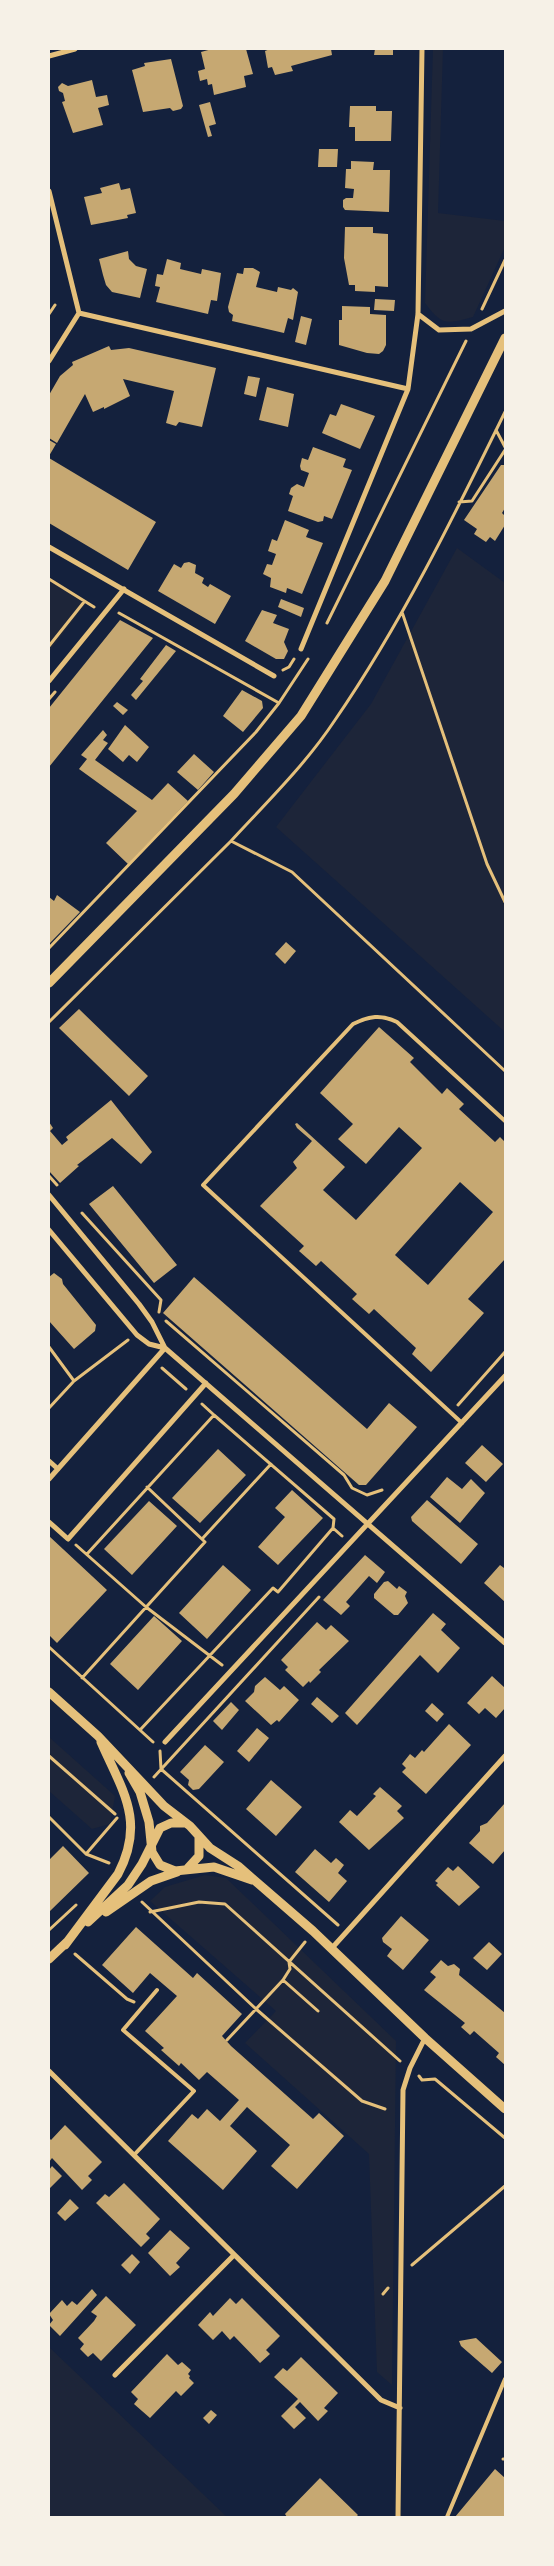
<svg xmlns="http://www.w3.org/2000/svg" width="554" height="2566" viewBox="0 0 554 2566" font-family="Helvetica,sans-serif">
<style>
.green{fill:#1d2539}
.building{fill:#c6a872;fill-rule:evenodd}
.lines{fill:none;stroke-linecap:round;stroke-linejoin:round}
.path{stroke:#e5c07b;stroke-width:3}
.service{stroke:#e5c07b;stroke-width:4}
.minor{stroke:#e5c07b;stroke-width:5}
.tertiary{stroke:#e5c07b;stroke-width:9}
</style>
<rect width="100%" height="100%" fill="#14213d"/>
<!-- green -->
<path class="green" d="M433 49H443L438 213 505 221V247L473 317C446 324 442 326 425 303Z
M457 548 505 583V1032L276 827 371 704Z
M49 577 88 601 49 652Z
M49 1737 115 1796 110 1824 92 1829 49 1791Z
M205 1875 226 1878 396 2041 392 2385 377 2372 369 2154 245 2043 276 2011 150 1901 165 1887Z
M49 2347 227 2517H49Z"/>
<!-- building -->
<path class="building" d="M212 49H246L253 74 244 76 246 87 214 95 212 84 208 85 207 79 200 81 198 71 205 69 201 52Z
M270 49H331L332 55 291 66 293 71 275 75 272 67 268 68 265 51Z
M375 49H393V55H374Z
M171 59 183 106 181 109 173 111 170 108 143 112 132 70 145 66 144 63Z
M92 80 96 97 107 95 109 105 98 108 103 125 73 133 62 102 65 101 63 93 59 91 58 87 62 83 68 86Z
M210 102 216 124 209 126 212 136 208 137 199 105Z
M350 106H376V111H392L391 141H355V127H349Z
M319 149H338L337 167H318Z
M351 161 374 162 373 170H390L389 212 345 210 343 207V200L346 198H353L354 189 345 188 346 169H351Z
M119 183 121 190 130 188 136 213 127 215 128 218 91 225 84 197 102 193 100 188Z
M345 227H373V233L388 234V287L375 286V292L355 291V285H349L344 258Z
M128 251 129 259 136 266 147 269 140 298 112 292 106 285 103 275 99 259Z
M167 259 181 263 180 269 201 274 202 269 221 273 217 301 211 300 208 314 156 302 160 287 155 286 157 274 163 275Z
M244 268H253L260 272 256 287 277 292 278 287 291 290 293 288 298 292 293 320 288 318 284 333 232 321 233 315 229 312 228 307 237 273 243 274Z
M375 299 395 300 394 311 374 310Z
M342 306 370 307V314L386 315V345L383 351 379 354 367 353 339 345V320H342Z
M301 316 312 319 306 345 295 342Z
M109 346 111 350 129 348 216 368 202 427 179 422 176 426 166 423 174 391 123 379 130 396 104 409V407L93 412 85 394 57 443 49 438V395L60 376 73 365 72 362Z
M248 376 260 378 256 397 244 394Z
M267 387 294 394 288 427 259 420Z
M341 404 375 416 360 449 322 433 330 414 336 416Z
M49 440 56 444 49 456Z
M313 447 346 459 343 467 352 470 332 519 324 516 323 521 318 522 288 511 293 496 289 494 291 488 297 484 304 487 309 473 301 470 300 466 302 458 308 460Z
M49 458 156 522 128 570 49 523Z
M501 465H505V508L502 513 505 516V525L495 541 490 537 486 542 474 534 477 529 464 520Z
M285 520 309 530 306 537 323 543 302 594 287 588 286 593 270 587 271 578 263 574 267 564 272 565 276 554 268 551 272 539 277 541Z
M189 562 196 565 195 573 204 578 202 583 208 587 210 584 231 596 215 624 158 591 174 564 181 568 184 563Z
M281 599 304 608 301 617 278 607Z
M262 610 277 615 273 623 289 629 284 642 288 651 284 659H276L245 641Z
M120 620 153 638 49 767V708Z
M166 645 176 651 136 700 131 695 143 681 140 679Z
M242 690 262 701 263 708 243 732 223 716Z
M117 702 128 710 123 715 113 706Z
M125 725 149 747 137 762 129 755 123 762 108 749Z
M103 730 107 735 103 740 108 743 95 760 152 800 168 783 188 801 128 864 106 843 137 811 79 769 87 759 81 755Z
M194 754 214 772 198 790 177 772Z
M57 895 80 912 50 943 49 897 54 901Z
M286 942 296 951 285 964 275 954Z
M79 1009 148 1076 129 1096 59 1028Z
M379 1027 414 1058 410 1062 442 1094 447 1088 464 1104 459 1109 495 1142 500 1137 505 1142V1259L468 1299 484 1313 431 1372 412 1354 416 1348 374 1309 369 1314 352 1299 357 1294 321 1261 316 1266 299 1251 304 1246 260 1206 297 1168 293 1162 312 1141 297 1128 295 1124 297 1123 345 1167 323 1190 356 1220 422 1148 399 1127 366 1164 338 1139 353 1124 320 1093ZM460 1182 493 1212 428 1285 395 1255Z
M111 1100 152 1152 141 1164 112 1138 77 1165 79 1166 60 1183 49 1171V1122L53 1128 50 1131 62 1145 68 1140 66 1137Z
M113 1186 177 1265 154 1283 89 1204Z
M54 1273 62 1279 63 1284 96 1325 95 1331 74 1349 49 1321V1277Z
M194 1277 367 1429 389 1403 417 1427 366 1485H359L163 1313Z
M482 1445 503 1464 486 1482 465 1463Z
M218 1449 246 1475 200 1523 172 1498Z
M447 1477 462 1489 471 1479 485 1493 460 1523 430 1497Z
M292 1490 323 1518 278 1565 258 1547 285 1517 275 1508Z
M427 1500 478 1544 461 1564 412 1521 411 1517Z
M149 1501 177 1526 132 1575 104 1549Z
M49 1536 107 1590 57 1643 49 1635Z
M365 1555 385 1572 377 1583 369 1576 346 1602 350 1606 341 1615 323 1600Z
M223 1565 251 1590 207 1639 179 1613Z
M500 1565 504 1568 505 1566V1602L484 1583Z
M388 1581 397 1589 399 1586 407 1592 405 1596 408 1603 398 1615H394L374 1598V1594L384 1582Z
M433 1613 446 1624 441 1630 460 1648 438 1673 420 1655 357 1725 345 1713Z
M154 1616 182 1641 138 1690 110 1664Z
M317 1622 326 1630 331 1625 349 1641 319 1670 321 1672 310 1683 309 1681 303 1687 285 1670 288 1667 281 1660Z
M492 1676 505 1688V1708L496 1718 485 1708 479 1714 467 1703Z
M265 1677 280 1690 284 1686 299 1700 279 1722 277 1720 271 1725 245 1701 254 1692 255 1686Z
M317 1697 339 1716 332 1723 311 1704Z
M231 1702 239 1710 222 1730 213 1721Z
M432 1703 444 1714 437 1722 425 1711Z
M449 1724 471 1745 426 1794 402 1772 406 1768 402 1764 410 1754 415 1758 422 1750 424 1752Z
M257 1728 269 1738 249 1762 237 1751Z
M205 1745 224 1762 199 1789 193 1790 188 1785 189 1780 180 1772Z
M271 1780 302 1807 276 1836 246 1809Z
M380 1787 402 1806 397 1811 404 1818 369 1850 339 1822 350 1810 357 1816 376 1796 373 1794Z
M505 1803V1850L493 1864 469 1843 480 1831V1826L487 1823Z
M63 1846 89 1873 49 1912V1860Z
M315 1849 331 1863 336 1858 344 1865 338 1873 347 1881 329 1902 295 1872Z
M458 1866 480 1887 459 1906 436 1885 438 1883 435 1881 448 1867 453 1871Z
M401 1916 429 1940 403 1970 387 1956 392 1949 383 1942 382 1938Z
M136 1927 193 1978 197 1973 242 2014 222 2036 231 2046 313 2119 319 2113 344 2136 297 2189 271 2166 290 2145 247 2107 230 2126 257 2151 223 2190 168 2141 192 2114 198 2119 207 2109 220 2121 239 2100 207 2072 199 2080 181 2063 179 2066 161 2050 164 2048 145 2031 177 1996 150 1973 133 1993 102 1965Z
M489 1942 502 1954 487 1970 473 1958Z
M441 1960 448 1966 454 1964 460 1969 459 1975 505 2013V2065L496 2057 499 2053 474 2031 470 2035 461 2027 465 2023 424 1990 436 1977 430 1972Z
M65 2125 102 2162 88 2176 92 2180 82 2190 52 2158 49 2162V2138L51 2140Z
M52 2166 62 2176 49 2189V2170Z
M124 2183 160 2219 146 2234 150 2238 141 2247 96 2203 105 2194 109 2197Z
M70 2199 79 2208 65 2221 57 2213Z
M170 2230 190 2248 176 2263 180 2267 170 2276 148 2253Z
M132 2254 140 2262 130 2274 121 2265Z
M92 2289 97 2295 60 2336 49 2325 53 2320 49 2314 62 2300 67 2306 72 2301 77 2305Z
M106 2296 136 2325 101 2361 93 2353 88 2357 80 2349 84 2344 78 2338 94 2321 97 2316 91 2312Z
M230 2298 236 2304 242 2298 280 2336 266 2350 270 2354 260 2363 234 2336 230 2340 222 2331 213 2340 198 2325 210 2312 213 2316Z
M476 2338 502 2362 492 2373 461 2346 459 2341Z
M167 2354 178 2365 182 2362 191 2370 188 2374 190 2376 189 2378 194 2383 181 2396 176 2391 150 2418 134 2404 138 2399 131 2392Z
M301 2357 338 2393 324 2408 328 2411 318 2421 300 2402 295 2407 306 2418 294 2429 281 2416 298 2399 274 2377 283 2368 287 2371Z
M211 2410 217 2415 209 2424 203 2418Z
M495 2469 505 2478V2515L503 2517H455Z
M320 2478 358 2515 356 2517H287L285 2514Z"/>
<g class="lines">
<!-- path -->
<path class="path" d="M482 309 505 260
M49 314 55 305
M505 412C454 516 401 624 335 720 306 764 267 802 231 841L292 872 505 1071
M496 430 505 447
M459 502 472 501 505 450
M49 579 94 607
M402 612 487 864 505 902
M327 623 466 341
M49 646 84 602
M283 670 289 667 294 659
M49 699 55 692
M279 703 308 659
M49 948 256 732 279 703 119 613
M49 1022 231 841
M49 1176 57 1185
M82 1213 161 1300 159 1312
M166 1321 344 1475 352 1488 367 1495 382 1490
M49 1347 74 1381
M162 1368 186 1389
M202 1404 214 1415
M458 1405 505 1352
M49 1408 74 1381 128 1340
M333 1528 342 1536
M202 1539 271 1464
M76 1545 146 1607 222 1665
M87 1554 214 1415 334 1519 333 1528 278 1592 273 1588 140 1730
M49 1647 153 1742
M82 1678 205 1542 147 1487
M160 1751 161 1769 338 1925
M49 1756 115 1814
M154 1777 319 1597
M49 1817 86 1854 109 1863
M86 1854 117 1818
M142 1902 256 2009 283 1980 290 1969 289 1962 305 1942
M150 1912 199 1902 225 1904 400 2061
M49 1930 76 1905
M75 1954 127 1999 134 2002
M283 1980 318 2011
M227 2040 256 2009 362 2101 385 2109
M419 2076 422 2080 435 2079 505 2138
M412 2265 505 2186
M383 2294 388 2288
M503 2459H505"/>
<!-- service -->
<path class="service" d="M462 1423 203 1185 353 1024C369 1016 381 1014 397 1022L505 1121
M134 2155 194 2091 123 2030 157 1990
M447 2517 505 2379"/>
<!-- minor -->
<path class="minor" d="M49 56 75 49
M49 191 79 313
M79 313 408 389
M418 314 439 330 471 329 505 311
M49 361 79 313
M49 547 274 676
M301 649 408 389 418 314 422 49
M49 681 124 589
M49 1195 139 1304 152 1322 165 1348 505 1643
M49 1230 137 1335 149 1344 165 1348
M49 1461 58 1469
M49 1479 165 1348
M49 1522 68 1539 206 1383
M165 1742 505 1376
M332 1948 505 1756
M49 2071 381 2400 400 2408
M115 2375 234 2255
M398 2517 403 2090 410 2068 425 2038"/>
<!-- tertiary -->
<path class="tertiary" d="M49 983 234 794 301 716 385 581 505 338
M49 1692 98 1736 164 1806 190 1826 210 1848 238 1866 313 1931 425 2038 505 2109
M129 1773 140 1792 149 1822 152 1852 160 1865 175 1871 214 1867 252 1880
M188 1868 199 1856V1838
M106 1912 151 1881 177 1872
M88 1922 128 1885 142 1864 160 1828 171 1823H183
M65 1945 118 1874C146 1821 122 1790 101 1742
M49 1959 68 1941"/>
</g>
<!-- border -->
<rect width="554" height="2566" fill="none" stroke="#f6f1e7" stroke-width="100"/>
</svg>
